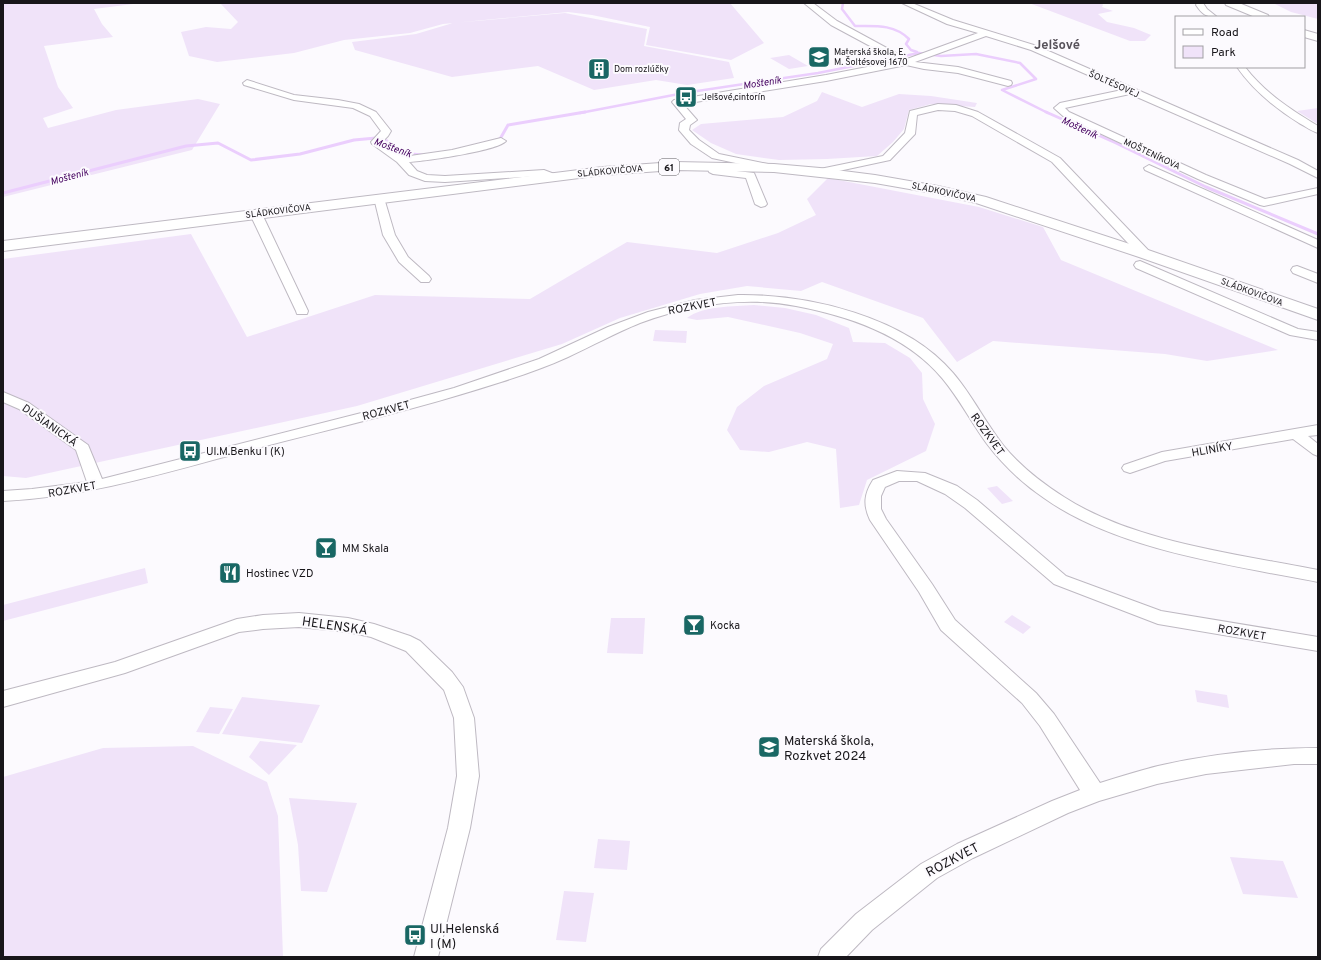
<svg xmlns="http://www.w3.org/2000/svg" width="1321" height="960" viewBox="0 0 1321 960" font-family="Overpass,sans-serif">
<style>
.green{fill:#f0e3f9}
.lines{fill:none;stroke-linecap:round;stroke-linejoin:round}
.stream-far1{stroke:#ebcefd;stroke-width:2.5}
.stream{stroke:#ebcefd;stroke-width:3}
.street-casing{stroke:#beb9c2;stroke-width:2}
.primary-casing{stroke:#beb9c2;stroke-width:2}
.highway-casing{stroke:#beb9c2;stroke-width:2}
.street{fill:#fff;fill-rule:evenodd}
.primary{fill:#fff;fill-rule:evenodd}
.highway{fill:#fff;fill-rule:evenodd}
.labels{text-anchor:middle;stroke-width:4;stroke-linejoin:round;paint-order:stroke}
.far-poi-label{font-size:9px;fill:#18161a;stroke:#fcfafe;text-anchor:start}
.far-street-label{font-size:9px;fill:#18161a;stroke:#fcfafe}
.far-water-label{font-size:10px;font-style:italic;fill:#44005f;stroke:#fcfafe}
.shield{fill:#fcfafe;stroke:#5c5a5e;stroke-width:1}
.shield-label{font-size:10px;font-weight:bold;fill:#18161a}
.street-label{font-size:11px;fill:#18161a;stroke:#fcfafe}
.poi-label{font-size:11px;fill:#18161a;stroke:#fcfafe;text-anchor:start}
.far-district-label{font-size:13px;font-weight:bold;fill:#565159;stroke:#fcfafe}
.near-street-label{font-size:13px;fill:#18161a;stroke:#fcfafe}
.near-poi-label{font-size:13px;fill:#18161a;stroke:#fcfafe;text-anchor:start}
</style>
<rect width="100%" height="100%" fill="#fcfafe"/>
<!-- green -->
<path class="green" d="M3 3H141L94 9 102 24 113 37 44 46 58 87 73 108 43 118 48 128 116 110 198 99 220 104 192 150 3 197Z
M220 3H730L764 43 731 60 646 45 650 27 592 15 568 12 443 24 410 33 344 40 294 53 217 62 189 56 181 32 206 27 231 29 238 22Z
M1029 3H1102L1103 5 1102 7 1113 11 1098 14 1107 22 1134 28 1151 35 1145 41H1130Z
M1273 3H1318V19L1291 12Z
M565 13 647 29 644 46 729 62 734 78 687 85 656 80 594 90 538 66 452 77 355 50 352 42 416 34 453 23Z
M789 55 808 66 789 69 770 58Z
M822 92 862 107 899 94 931 96 977 103 975 107 931 104 909 110 904 129 893 142 877 156 827 159 779 160 736 154 711 143 692 130 701 124 783 117 817 101Z
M1318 108V124L1297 111Z
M828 178 979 207 1043 227 1061 260 1278 350 1207 361 1165 354 993 341 957 362 923 318 822 282 801 291 747 286 700 294 620 318 562 344 357 406 26 478 3 476V259L191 234 247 337 375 295 530 299 627 242 717 253 778 233 816 215 807 199Z
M754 305 785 308 816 315 849 328 853 342 885 343 910 358 922 373 923 399 935 424 926 451 867 480 859 505 840 508 836 449 807 442 769 452 740 450 727 430 737 407 764 386 827 359 833 344 800 333 728 317 697 320 687 318C704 305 733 307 754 305Z
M655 330 687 331 686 343 653 341Z
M997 486 1013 501 1002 504 987 488Z
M145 568 148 583 3 621V605Z
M1012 615 1031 627 1023 634 1004 622Z
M611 618H645L643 654 607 653Z
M1195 690 1227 695 1229 708 1197 702Z
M242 697 320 705 302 743 222 734Z
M210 707 233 709 219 734 196 732Z
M260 741 297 745 269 775 249 757Z
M193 746 267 782 278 816 283 957H3V777L103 748Z
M289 798 357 803 327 892 301 891 298 845Z
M598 839 630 841 627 870 594 868Z
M1230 857 1283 861 1298 898 1243 894Z
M564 891 594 893 586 942 556 940Z"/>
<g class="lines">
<!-- stream-far1 -->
<path class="stream-far1" d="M843 3 842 9 855 26C875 26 894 24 909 39L906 44 911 50 917 52
M580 113 684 93 818 73 919 53 941 56 976 54 1020 63 1036 79 1002 90 1048 113"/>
<!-- stream -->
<path class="stream" d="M1046 112 1116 143 1206 187 1318 234
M496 140 500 139 508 125 585 112
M3 193 186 146 218 143 251 160 300 154 354 140 376 138 387 141 399 149 411 154 423 155"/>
<!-- street casing -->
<g class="street-casing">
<path id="street" d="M804 3H813L837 21 907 59 978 33 947 24 902 3H912L953 20 1037 46 1298 160 1318 171V178L1290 164 1130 94 1065 108 1069 112 1206 175 1265 199 1318 188V194L1264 206 1260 205 1198 179 1063 116 1054 108 1060 103 1122 90 1031 50 986 36 915 62 958 67 1011 81 1012 83 1011 85 1008 86 958 73 924 69 906 65 826 81 683 104 697 120 690 125 689 130 699 140 719 154 778 166 779 168 774 171 712 158 691 144 679 130 680 123 686 119 672 102 674 100 826 75 898 61 831 25Z
M1197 3H1203L1207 9 1217 17C1206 17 1202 14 1196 5Z
M1237 67H1245C1265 93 1291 110 1318 126V133C1311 131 1305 126 1299 123 1275 108 1253 90 1237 67Z
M247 80 294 95 338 100 359 104 376 112 391 131 388 136 382 142 403 157 452 150 501 138 506 141C497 151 425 161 409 162L417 171 427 175 445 176 544 170 557 175 558 177 553 180 539 176 445 182 425 181 409 175 397 162 372 144 371 142 381 131 370 116 353 108 294 100 244 85 243 83Z
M938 104 956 105 978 112 1060 158 1149 251 1151 254 1149 257H1141L1052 162 972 116 955 111 938 110 917 115 915 134 890 160 820 175 815 172 820 169 883 156 905 133 910 111Z
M712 163 716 164 719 169 754 173 767 204 765 206 761 207 755 204 746 178 713 174 709 172 707 166Z
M1149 165 1318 240V248L1145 170 1144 168Z
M379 195 384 198 395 235 408 257 429 276 431 279 429 282H421L399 262 383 235 374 198Z
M256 211 262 214 308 311 307 314H297L296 311 250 214Z
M1140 261 1298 329 1318 332V340L1290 335 1136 268 1134 265 1136 262Z
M1297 266 1318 274V283L1293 273 1291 270 1293 267Z
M738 295C809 294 906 317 953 373 972 395 985 422 1003 445 1020 466 1042 483 1064 497 1133 542 1238 554 1318 570V582C1231 565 1117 550 1044 498 1022 483 1003 465 987 444 971 422 959 398 942 378 906 335 849 316 796 306 744 296 689 305 640 323 615 333 592 346 568 357 546 367 523 375 501 382 418 409 334 428 250 450 168 472 88 497 3 501V491L32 489 87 482 76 450 19 409 3 402V392L29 403 88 445 102 479 377 409 454 388 539 359 608 327 648 312 695 300Z
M1318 425V435L1308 436 1318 444V456L1313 454 1293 439 1165 461 1130 473 1124 471 1122 468 1124 465 1162 452Z
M897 471 925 473 957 486 977 500 1066 576 1161 611 1318 637V651L1158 624 1054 584 965 508 945 494 917 481H899L885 487 881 496V509L886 519 932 584 955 620 1036 693 1054 714 1100 783C1119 777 1138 771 1158 766 1210 754 1265 748 1318 748V764H1294L1206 774 1157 784 1099 801 1068 813 973 858 937 878 872 930 846 957H818L821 949 856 914 921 864 957 844 1052 801 1080 790 1040 726 1022 703 941 630 919 592 870 520C863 505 864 494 873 480Z
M299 613 348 618 374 624 410 636 420 641 452 672 463 687 474 718 479 776 470 828 438 957H414L448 828 457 776 454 718 444 690 406 651 371 637 348 632 299 627 263 629 239 632 125 673 3 707V691L115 662 237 619 263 615Z"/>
</g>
<!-- primary casing -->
<g class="primary-casing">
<path id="primary" d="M675 162 774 164 820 168 875 175 938 186 986 197 1151 251 1318 309V320L1139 257 976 203 938 194 875 183 774 172 675 170 603 175 3 251V241L603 167Z"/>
</g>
<!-- highway casing -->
<g class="highway-casing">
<path id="highway" d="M1225 3H1239L1268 15 1269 17H1255L1226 5Z
M1304 30 1318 34V41L1304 37Z"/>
</g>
<!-- street -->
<use href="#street" class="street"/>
<!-- primary -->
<use href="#primary" class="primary"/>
<!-- highway -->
<use href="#highway" class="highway"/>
</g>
<!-- icons -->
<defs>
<g id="school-square" transform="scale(1.15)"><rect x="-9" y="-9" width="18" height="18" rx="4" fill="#196764" stroke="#fcfafe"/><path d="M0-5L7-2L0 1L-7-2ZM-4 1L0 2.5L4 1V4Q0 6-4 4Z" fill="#fff"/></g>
<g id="building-square" transform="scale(1.15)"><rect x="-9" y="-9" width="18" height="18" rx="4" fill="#196764" stroke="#fcfafe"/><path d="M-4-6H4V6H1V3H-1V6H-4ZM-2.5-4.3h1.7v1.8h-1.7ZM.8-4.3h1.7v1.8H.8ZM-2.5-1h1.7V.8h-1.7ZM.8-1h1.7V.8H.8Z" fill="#fff"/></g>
<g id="bus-square" transform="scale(1.15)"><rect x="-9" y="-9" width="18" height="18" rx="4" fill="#196764" stroke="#fcfafe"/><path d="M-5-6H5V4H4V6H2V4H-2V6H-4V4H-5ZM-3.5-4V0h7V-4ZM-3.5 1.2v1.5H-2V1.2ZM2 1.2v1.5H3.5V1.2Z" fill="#fff"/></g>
<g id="bar-square" transform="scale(1.15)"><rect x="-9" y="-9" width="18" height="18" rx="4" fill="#196764" stroke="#fcfafe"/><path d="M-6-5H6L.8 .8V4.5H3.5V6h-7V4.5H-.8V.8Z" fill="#fff"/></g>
<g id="restaurant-square" transform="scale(1.15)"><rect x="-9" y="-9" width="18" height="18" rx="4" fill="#196764" stroke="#fcfafe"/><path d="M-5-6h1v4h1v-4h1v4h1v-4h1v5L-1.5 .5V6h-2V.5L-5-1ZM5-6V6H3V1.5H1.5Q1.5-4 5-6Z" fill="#fff"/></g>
</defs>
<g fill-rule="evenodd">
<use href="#school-square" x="819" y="57"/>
<use href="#building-square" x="599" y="69"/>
<use href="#bus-square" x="686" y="97"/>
<use href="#bus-square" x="190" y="451"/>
<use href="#bar-square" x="326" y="548"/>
<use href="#restaurant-square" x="230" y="573"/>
<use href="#bar-square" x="694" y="625"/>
<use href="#school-square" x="769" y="747"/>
<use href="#bus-square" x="415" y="935"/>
</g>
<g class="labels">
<!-- far-poi labels -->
<g class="far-poi-label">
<text x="834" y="55">Materská škola, E.<tspan x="834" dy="10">M. Šoltésovej 1670</tspan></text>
<text x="614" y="72">Dom rozlúčky</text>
<text x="702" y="100">Jelšové,cintorín</text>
</g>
<!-- far-street labels -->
<g class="far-street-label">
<text transform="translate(1114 84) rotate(24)" y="3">ŠOLTÉSOVEJ</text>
<text transform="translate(1152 154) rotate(25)" y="3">MOŠTENÍKOVA</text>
<text transform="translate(610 171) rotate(-5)" y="3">SLÁDKOVIČOVA</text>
<text transform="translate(944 192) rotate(12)" y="3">SLÁDKOVIČOVA</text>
<text transform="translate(278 211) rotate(-7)" y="3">SLÁDKOVIČOVA</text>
<text transform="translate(1252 292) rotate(20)" y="3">SLÁDKOVIČOVA</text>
</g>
<!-- far-water labels -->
<g class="far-water-label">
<text transform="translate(762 82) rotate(-9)" y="4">Mošteník</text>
<text transform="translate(1080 127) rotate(25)" y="4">Mošteník</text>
<text transform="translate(393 147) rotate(20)" y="4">Mošteník</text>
<text transform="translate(69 176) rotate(-15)" y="4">Mošteník</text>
</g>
<!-- shield labels -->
<rect class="shield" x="659" y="159" width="20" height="16" rx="3"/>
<g class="shield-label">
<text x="669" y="171">61</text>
</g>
<!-- street labels -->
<g class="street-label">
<text transform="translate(692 306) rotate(-11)" y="4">ROZKVET</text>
<text transform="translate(386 410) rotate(-15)" y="4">ROZKVET</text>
<text transform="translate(50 425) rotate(35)" y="4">DUŠIANICKÁ</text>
<text transform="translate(988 434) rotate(54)" y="4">ROZKVET</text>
<text transform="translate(1212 449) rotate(-10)" y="4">HLINÍKY</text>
<text transform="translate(72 489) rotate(-10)" y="4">ROZKVET</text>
<text transform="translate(1242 632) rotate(10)" y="4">ROZKVET</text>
</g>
<!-- poi labels -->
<g class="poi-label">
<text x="206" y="455">Ul.M.Benku I (K)</text>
<text x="342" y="552">MM Skala</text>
<text x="246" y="577">Hostinec VZD</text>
<text x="710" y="629">Kocka</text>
</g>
<!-- far-district labels -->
<g class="far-district-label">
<text x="1057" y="49">Jelšové</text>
</g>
<!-- near-street labels -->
<g class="near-street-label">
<text transform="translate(335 625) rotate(8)" y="5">HELENSKÁ</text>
<text transform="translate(952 859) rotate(-28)" y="5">ROZKVET</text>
</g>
<!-- near-poi labels -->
<g class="near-poi-label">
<text x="784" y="745">Materská škola,<tspan x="784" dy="15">Rozkvet 2024</tspan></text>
<text x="430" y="933">Ul.Helenská<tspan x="430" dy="15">I (M)</tspan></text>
</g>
</g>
<!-- border -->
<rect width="1321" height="960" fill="none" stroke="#18161a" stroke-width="8"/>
<!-- legend -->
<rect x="1175" y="16" width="130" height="52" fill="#fcfafe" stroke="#a19fa3"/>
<rect x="1183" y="29" width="20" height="6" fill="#ffffff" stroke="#a19fa3"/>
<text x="1211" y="36" font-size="12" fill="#18161a">Road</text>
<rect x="1183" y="46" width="20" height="12" fill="#f0e3f9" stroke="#a19fa3"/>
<text x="1211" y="56" font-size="12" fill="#18161a">Park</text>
</svg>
